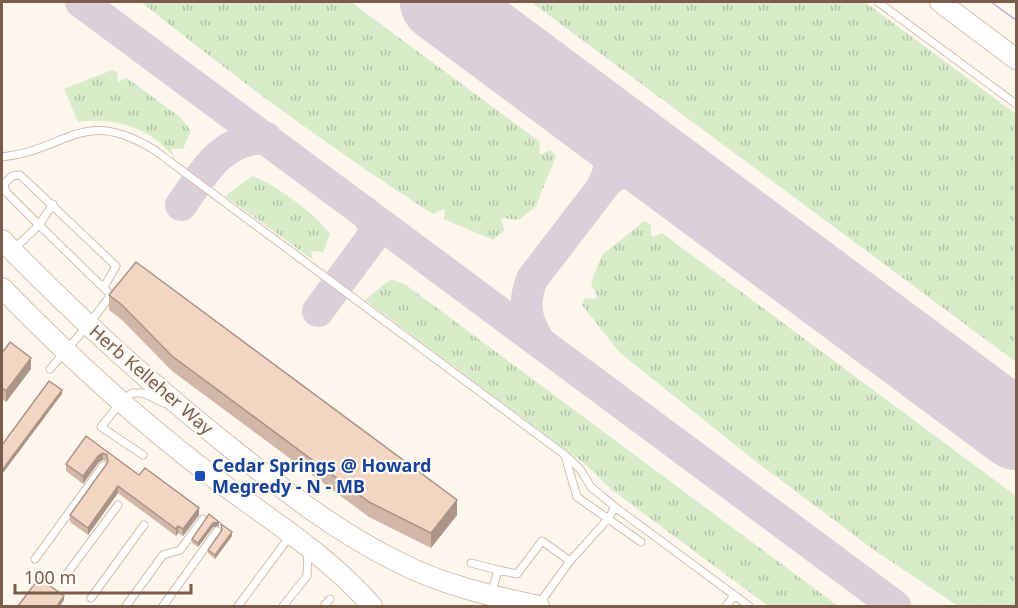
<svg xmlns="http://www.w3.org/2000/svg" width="1018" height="608" viewBox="0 0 1018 608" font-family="'Noto Sans',sans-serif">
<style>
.grass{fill:url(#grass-tufts)}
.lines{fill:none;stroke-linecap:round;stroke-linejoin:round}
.taxiway{stroke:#dbcfda;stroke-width:32}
.runway{stroke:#dbcfda;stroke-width:80}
.service-casing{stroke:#d1beb0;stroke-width:9}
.secondary-casing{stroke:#d6c0b0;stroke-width:22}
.service{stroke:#fff;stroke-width:7}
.secondary{stroke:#fff;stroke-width:20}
.tram{stroke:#b9a8c9;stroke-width:1.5}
.wall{fill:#d1b7a8}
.shaded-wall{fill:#aa9588}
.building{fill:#f3d5c3;stroke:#aa9588;stroke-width:1.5}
.transit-dot{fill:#1a4fb4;stroke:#fffaf3;stroke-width:2}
.labels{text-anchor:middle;stroke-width:4.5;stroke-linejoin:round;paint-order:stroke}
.street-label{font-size:18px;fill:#7a5c4d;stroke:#fffaf3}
.transit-label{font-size:18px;font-weight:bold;fill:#164399;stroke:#fffaf3;text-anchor:start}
</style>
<defs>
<pattern id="grass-tufts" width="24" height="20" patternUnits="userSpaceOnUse" patternTransform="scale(1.5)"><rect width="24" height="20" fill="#d8ecc9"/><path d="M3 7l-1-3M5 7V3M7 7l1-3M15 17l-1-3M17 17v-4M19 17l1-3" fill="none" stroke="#b4c2a5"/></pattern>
</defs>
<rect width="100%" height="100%" fill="#fdf6ec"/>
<!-- grass -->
<path class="grass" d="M141 2H351L540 142 539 153 542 154 550 150 556 156 536 206 519 220 502 218 501 220 505 230 493 240 444 219 445 210 443 209 433 214C332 149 234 77 141 2Z
M531 2H865L1016 114V362Z
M112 70 117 72 118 82 127 78 181 118 191 131 183 149H171L175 159C152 128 115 117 78 122L64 89Z
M252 176C279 187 312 211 330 234L323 252 311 251 313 260 225 196Z
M644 221 651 225V235L653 237 662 233 1016 496V606H958L874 550 754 460 620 353 582 305 585 298 595 299 597 297 591 283 602 255Z
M391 279 406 285 838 606H768L612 490 586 465 365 300Z"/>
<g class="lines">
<!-- taxiway -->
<path class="taxiway" d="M81 2 895 606
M594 116C612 137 616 160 603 185
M181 205C205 172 220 139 266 138
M318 311 374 235 373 223 366 213
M539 341C525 320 523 303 532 279L608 180C625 167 644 164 665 169"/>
<!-- runway -->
<path class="runway" d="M440 2 1016 430"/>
<!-- service casing -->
<g class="service-casing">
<path id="service" d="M878 2 1016 104
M2 157C68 150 82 106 153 149L565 455 580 469 591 487 615 507 749 606
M53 204 39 225 6 192 4 184 12 176 20 175 116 266 104 287
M14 249 39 225 111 295 88 325 50 369
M143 455 101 427 122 401 132 393H143L164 403
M565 456 577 497 641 542
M35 559 103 466
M471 563 498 570
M63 579 118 505
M491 595 498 570 517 574 542 541 570 561
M91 598 144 525
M539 604 570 561 608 519 615 507
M126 606 163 555 180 550 203 519
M163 606 217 531
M238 606 290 536
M283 606 307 576 308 550
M324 606 330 599
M726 606 734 596"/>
</g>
<!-- secondary casing -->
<g class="secondary-casing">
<path id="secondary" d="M940 2 1016 59
M2 240C74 314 150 384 231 448 283 490 336 531 396 561 440 584 490 596 539 606
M2 288C67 355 138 420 213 477 267 518 327 554 372 606"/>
</g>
<!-- service -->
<use href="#service" class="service"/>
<!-- secondary -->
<use href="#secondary" class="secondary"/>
<!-- tram -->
<path class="tram" d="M991 2 1016 20"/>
</g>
<!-- wall -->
<path class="wall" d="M109 295 457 515 431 548 369 517 172 371 122 320 109 310Z
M2 353 31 369 6 402 2 399Z
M86 436 139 475 199 515 183 536 178 533 176 536 118 493 88 535 70 522V515L107 463V462L103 460 99 462 83 484 66 471V464Z
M209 514 219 526 213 527 198 547 192 543V539Z
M232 536 215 559 208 553V550Z"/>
<!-- shaded-wall -->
<path class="shaded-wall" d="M31 358V369L6 402V391Z
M62 390V394L3 473V469Z
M103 453V460L99 462 83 484V476L99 455Z
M118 486V493L88 535V528Z
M457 500V515L431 548V533Z
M199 508V515L183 536V529Z
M219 522V526L213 527 198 547V543L213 523Z
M178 526V533L176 536V529Z
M232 532V536L215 559V555Z
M64 596V600L60 606H57Z"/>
<!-- building -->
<path class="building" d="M136 262 457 500 431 533 369 502 172 356 122 305 109 295Z
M10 342 31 358 6 391 2 388V353Z
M49 381 62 390 3 469 2 468V445Z
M86 436 139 475 145 468 199 508 183 529 178 526 176 529 118 486 88 528 70 515 108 462 107 455 103 453 99 455 83 476 66 464Z
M209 514 219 522 213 523 198 543 192 539Z
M221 524 232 532 215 555 208 550 222 530Z
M39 578 64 596 57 606H18Z"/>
<!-- markers -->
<rect class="transit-dot" x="194" y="470" width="12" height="12" rx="3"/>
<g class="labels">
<!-- street labels -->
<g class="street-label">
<text transform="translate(151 380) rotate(41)" y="6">Herb Kelleher Way</text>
</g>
<!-- transit labels -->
<g class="transit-label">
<text x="212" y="472">Cedar Springs @ Howard<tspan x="212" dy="21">Megredy - N - MB</tspan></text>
</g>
</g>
<!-- border -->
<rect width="1018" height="608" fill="none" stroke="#7a5c4d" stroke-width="6"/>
<!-- scale -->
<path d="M15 584v9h176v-9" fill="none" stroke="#7a5c4d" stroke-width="3"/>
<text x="24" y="584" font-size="18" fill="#7a5c4d" stroke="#fffaf3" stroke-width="4.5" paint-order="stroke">100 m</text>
</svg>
